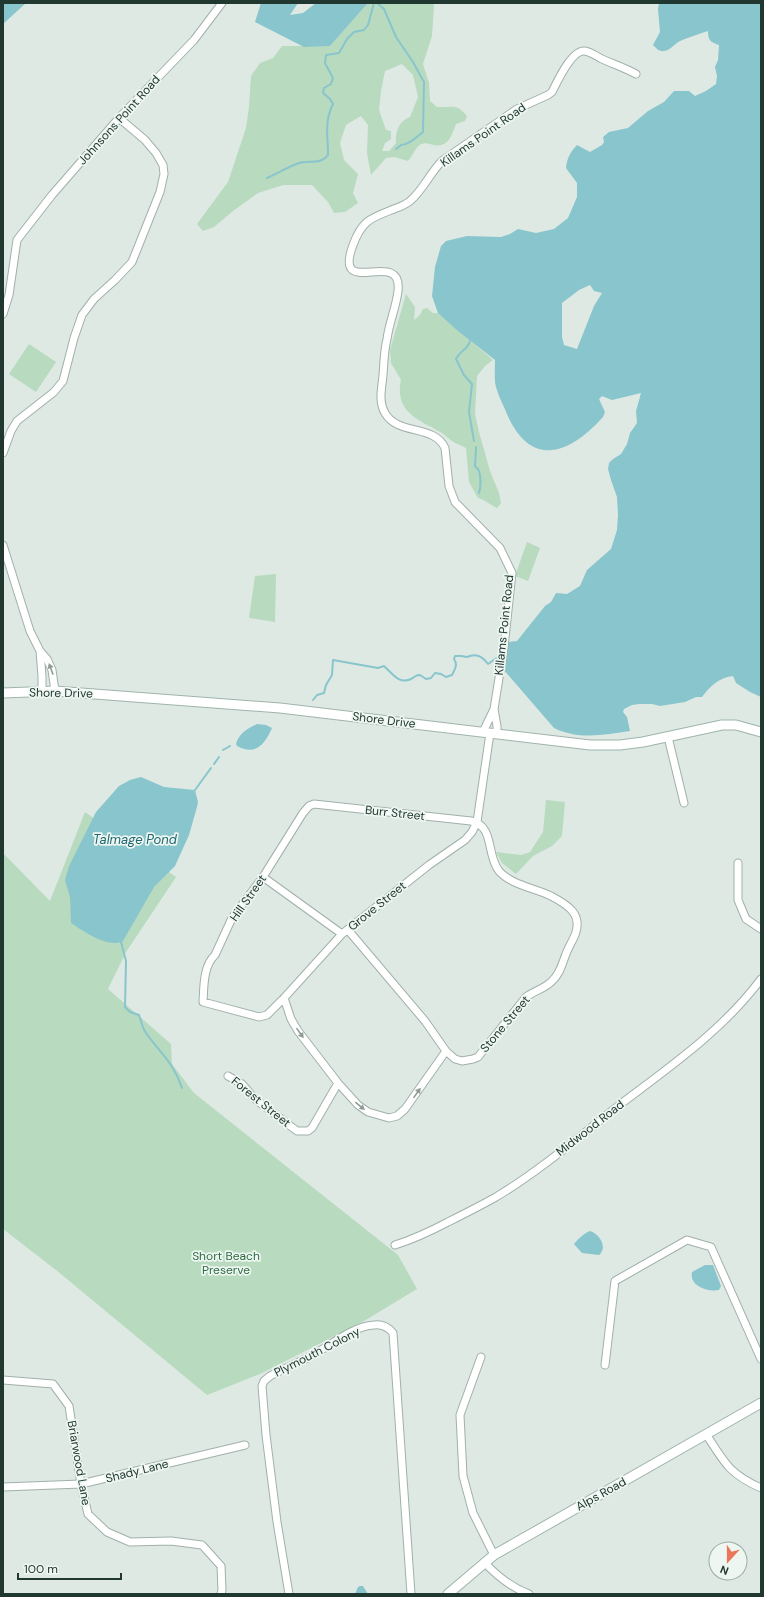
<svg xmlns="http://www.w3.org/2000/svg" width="764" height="1597" viewBox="0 0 764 1597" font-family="'DM Sans',sans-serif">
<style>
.green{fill:#b8dabf;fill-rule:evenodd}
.water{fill:#88c5cc;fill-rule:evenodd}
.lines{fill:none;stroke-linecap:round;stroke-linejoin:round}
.stream{stroke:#88c5cc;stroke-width:2}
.street-casing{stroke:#a1b0aa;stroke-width:9}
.secondary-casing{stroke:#9eb4ab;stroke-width:11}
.street{stroke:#fff;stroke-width:7}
.secondary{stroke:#fff;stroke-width:9}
.oneway{fill:#909c98}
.labels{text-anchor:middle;stroke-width:3.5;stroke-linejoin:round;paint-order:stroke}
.street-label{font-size:12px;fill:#203830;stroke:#eef6f2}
.park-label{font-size:12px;fill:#2d6c42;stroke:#eef6f2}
.water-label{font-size:13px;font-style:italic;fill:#1e6670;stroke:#eef6f2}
</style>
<rect width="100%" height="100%" fill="#dee9e4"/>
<!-- green -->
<path class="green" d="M368 3H433L434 6 432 36 423 64 429 83 430 101 437 107C452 108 456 103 467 116L465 121 456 124C452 135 448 148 434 145 430 144 426 142 421 144 415 147 413 156 408 161L394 157 386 158 371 175 367 153 368 125 361 116 346 125 340 143 344 160 358 174 353 193 358 203 345 212 334 213 328 202 312 185H283L258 193 233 211 214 227 203 231 197 224 228 182 246 128 249 107 251 76 260 63 273 58 282 46H330ZM402 64 413 75 418 97 410 117C399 121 395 132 396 143L389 151H382L385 143 391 139V131L386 130 379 110 381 91 385 71Z
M406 294 415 307 414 320 420 315 423 309 427 308 433 313H438L493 360 485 366 477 376 475 414 479 432 490 471 499 493 501 503 497 508C490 505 486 500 478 498L469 482 466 448C461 445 456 444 452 441 449 439 446 436 442 433 420 420 394 413 401 380L391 363 390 350Z
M29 344 56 362 36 392 9 374Z
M527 542 540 548 528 581 515 576Z
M276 574 275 622 249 618 255 576Z
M546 800 565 802 562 836 552 846 533 856 516 874 502 863 496 852 521 855 530 852 543 832Z
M85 812 176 877 126 952 108 989 171 1044 172 1064 194 1093 398 1255 417 1289 364 1321 260 1374 207 1395 56 1270 3 1229V853L50 901Z"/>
<!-- water -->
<path class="water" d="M3 3H26L3 24Z
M261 3H298L290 15 303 13 316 3H368L330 46 304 47 255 22Z
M659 3H761V697L750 692 736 683 733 676C720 677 710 686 702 697H696L685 702 660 706 652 704H639L632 705 624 709 623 712 627 717 630 731C604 735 578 740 554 728L503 669 507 642 517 641 545 606 551 602 556 593 567 594 580 586 587 570 611 549 617 530 618 515 617 497 611 480 608 469 609 463 613 459 621 454 627 444 630 433 637 423 636 411 641 393 612 400 602 396 599 399 605 412 603 417C565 459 527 467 504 407 501 401 498 394 496 387 494 379 495 369 495 360L458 331 438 313 432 296 435 267 441 246 446 241 467 236 501 237 510 234 518 229 536 233 554 229 568 218 577 197V183L566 168C567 159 570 152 577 145L590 152 602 145 604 142 603 137 609 132 628 128 648 111 664 102 674 91H689L695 96 706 91 716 84 717 76 715 67 718 60 719 45C710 42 708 40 708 31 699 34 689 37 680 41 674 44 671 50 664 51 659 52 656 48 653 45L660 32 658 9ZM590 285 594 291 602 293 594 306 577 349 564 345 562 337V303L579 290Z
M257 724 266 725 272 728C265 744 256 756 237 746L236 744C239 733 247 729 257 724Z
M141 777 164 787 195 790 198 802 197 807 189 835 175 866 154 887 123 941C109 949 83 931 71 923L70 897 65 880 69 866 96 812 119 786 130 780Z
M590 1231C600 1234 608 1248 599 1255L582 1253 574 1244C578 1239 584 1233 590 1231Z
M705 1265H713L721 1286 719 1290C708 1292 689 1286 692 1272Z
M360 1586H363L368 1594H355L358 1587Z"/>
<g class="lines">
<!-- stream -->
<path class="stream" d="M377 3 384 9 396 37 413 62 424 82 423 132C416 137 409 145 401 145L396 149
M267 178C278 173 288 167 299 163 309 160 321 165 328 155 328 136 324 122 333 104L330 99 323 93 324 88 331 84 333 78 325 63 326 55 339 53 347 39 354 32 364 30 368 25 374 3
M470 341C467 351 460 350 456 359L464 375 472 384 469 412 474 441
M476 447C476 452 475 464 475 466 476 468 478 468 479 471 481 477 481 487 479 493
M313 700 317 695 324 693 326 685 332 675 333 660 378 668 384 666C392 673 399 685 411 679 415 677 415 675 420 675L426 679 431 678 435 673 441 674 446 677 452 675C455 669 458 665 454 659L455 656H461L467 657C476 653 482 656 488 664L498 657
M223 750 230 746
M214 764 219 757
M195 790 211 768
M121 942 126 961 125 1007 130 1012 139 1015C141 1020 142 1028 146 1033 160 1053 174 1063 182 1088"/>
<!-- street casing -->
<g class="street-casing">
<path id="street" d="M3 314 9 295 17 240 52 195 119 118 194 40 222 3
M3 453 11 431 17 421 54 392 63 381 74 338 82 315 94 299 115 280 132 262 160 192 164 174 163 165 156 153 145 140 119 118
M3 545 30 631 40 651 47 659 52 670 55 691
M40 651 42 676V691
M483 732 494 709
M497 734V726L494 709 504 647 512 573 500 548 455 502 449 486 445 448C434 424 398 436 385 413 378 401 382 388 383 375 384 363 384 351 387 339 389 323 396 308 398 291 403 246 332 301 353 245 362 220 371 218 394 209 400 207 405 205 410 201 423 190 430 173 442 161L517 109 548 95 552 92C557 82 572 49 585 51 591 52 596 56 602 59 613 64 625 68 636 74
M668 737 684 803
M738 863V900L746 919 761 929
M263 877 342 934
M348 930 425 1021 446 1051 455 1059 462 1061 473 1059 478 1057 526 997C534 991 546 988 552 981 560 974 562 964 566 954 568 948 572 942 575 935 583 914 568 905 551 896 535 888 511 885 499 871 486 855 495 826 471 821L314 804 309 806 303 813 263 877 232 918 215 955C203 966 204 987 203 1002L259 1017 267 1015 284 998 342 934 429 865 465 840 472 832 477 822 490 733
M284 998 291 1019 298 1031 338 1083 358 1105 368 1112 389 1118 397 1116 405 1109 446 1051
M228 1076 242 1084 255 1099 297 1131H308L312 1128 338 1083
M395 1245C414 1239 431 1231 448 1222 464 1214 480 1206 496 1197 541 1170 581 1135 622 1103 671 1066 724 1029 761 979
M481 1357 460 1415 463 1476 473 1513 494 1555
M605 1365 615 1281 687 1240 711 1247 761 1359
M3 1380 53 1384 69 1406 81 1484 88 1514 107 1532 130 1542 171 1541 202 1545 221 1566 222 1590 221 1594
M706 1434C724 1462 729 1474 761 1488
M3 1487 81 1484 245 1445
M484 1562C496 1575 513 1588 529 1594
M289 1594 277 1522 266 1435 262 1386 264 1381 270 1376C283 1369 298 1363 311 1356 330 1346 353 1326 374 1325 382 1324 388 1327 393 1333L411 1594"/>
</g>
<!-- secondary casing -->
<g class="secondary-casing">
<path id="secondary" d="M3 693 55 691 280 708 590 745H620L643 742 722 725H736L761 732
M448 1594 494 1555 761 1403"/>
</g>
<!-- street -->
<use href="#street" class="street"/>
<!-- secondary -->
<use href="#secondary" class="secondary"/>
</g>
<!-- one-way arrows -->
<defs><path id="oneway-solid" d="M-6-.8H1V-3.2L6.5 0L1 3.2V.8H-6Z"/></defs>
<g class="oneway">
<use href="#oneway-solid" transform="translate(51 669) rotate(-110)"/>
<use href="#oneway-solid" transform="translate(300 1033) rotate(55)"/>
<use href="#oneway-solid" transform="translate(417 1093) rotate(-55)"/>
<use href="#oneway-solid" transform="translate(360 1106) rotate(39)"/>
</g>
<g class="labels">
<!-- street labels -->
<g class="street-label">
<text transform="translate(119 120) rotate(-48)" y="4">Johnsons Point Road</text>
<text transform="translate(483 135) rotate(-35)" y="4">Killams Point Road</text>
<text transform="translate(504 625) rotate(-84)" y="4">Killams Point Road</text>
<text transform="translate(61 693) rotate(1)" y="4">Shore Drive</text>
<text transform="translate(384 720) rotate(7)" y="4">Shore Drive</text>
<text transform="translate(395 813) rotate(6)" y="4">Burr Street</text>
<text transform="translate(248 898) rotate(-55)" y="4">Hill Street</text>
<text transform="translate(377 906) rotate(-39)" y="4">Grove Street</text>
<text transform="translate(505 1024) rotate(-50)" y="4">Stone Street</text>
<text transform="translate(261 1102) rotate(39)" y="4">Forest Street</text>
<text transform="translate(590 1128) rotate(-38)" y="4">Midwood Road</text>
<text transform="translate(317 1352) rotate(-27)" y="4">Plymouth Colony</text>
<text transform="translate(79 1463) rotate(80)" y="4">Briarwood Lane</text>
<text transform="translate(137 1471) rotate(-14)" y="4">Shady Lane</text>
<text transform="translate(601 1494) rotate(-29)" y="4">Alps Road</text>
</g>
<!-- park labels -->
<g class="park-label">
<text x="226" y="1260">Short Beach<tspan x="226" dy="14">Preserve</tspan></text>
</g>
<!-- water labels -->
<g class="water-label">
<text x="135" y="844">Talmage Pond</text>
</g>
</g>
<!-- border -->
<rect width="764" height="1597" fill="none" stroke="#203830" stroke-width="8"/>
<!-- north arrow -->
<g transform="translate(728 1561) rotate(201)"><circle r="19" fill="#eef6f2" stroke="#9caaa4"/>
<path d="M0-3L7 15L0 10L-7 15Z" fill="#eb775a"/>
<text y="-6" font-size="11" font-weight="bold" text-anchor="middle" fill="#203830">N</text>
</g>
<!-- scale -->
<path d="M18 1573v6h103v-6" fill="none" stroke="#203830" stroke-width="2"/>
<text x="24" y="1573" font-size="12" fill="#203830" stroke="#eef6f2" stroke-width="3" paint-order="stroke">100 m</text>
</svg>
